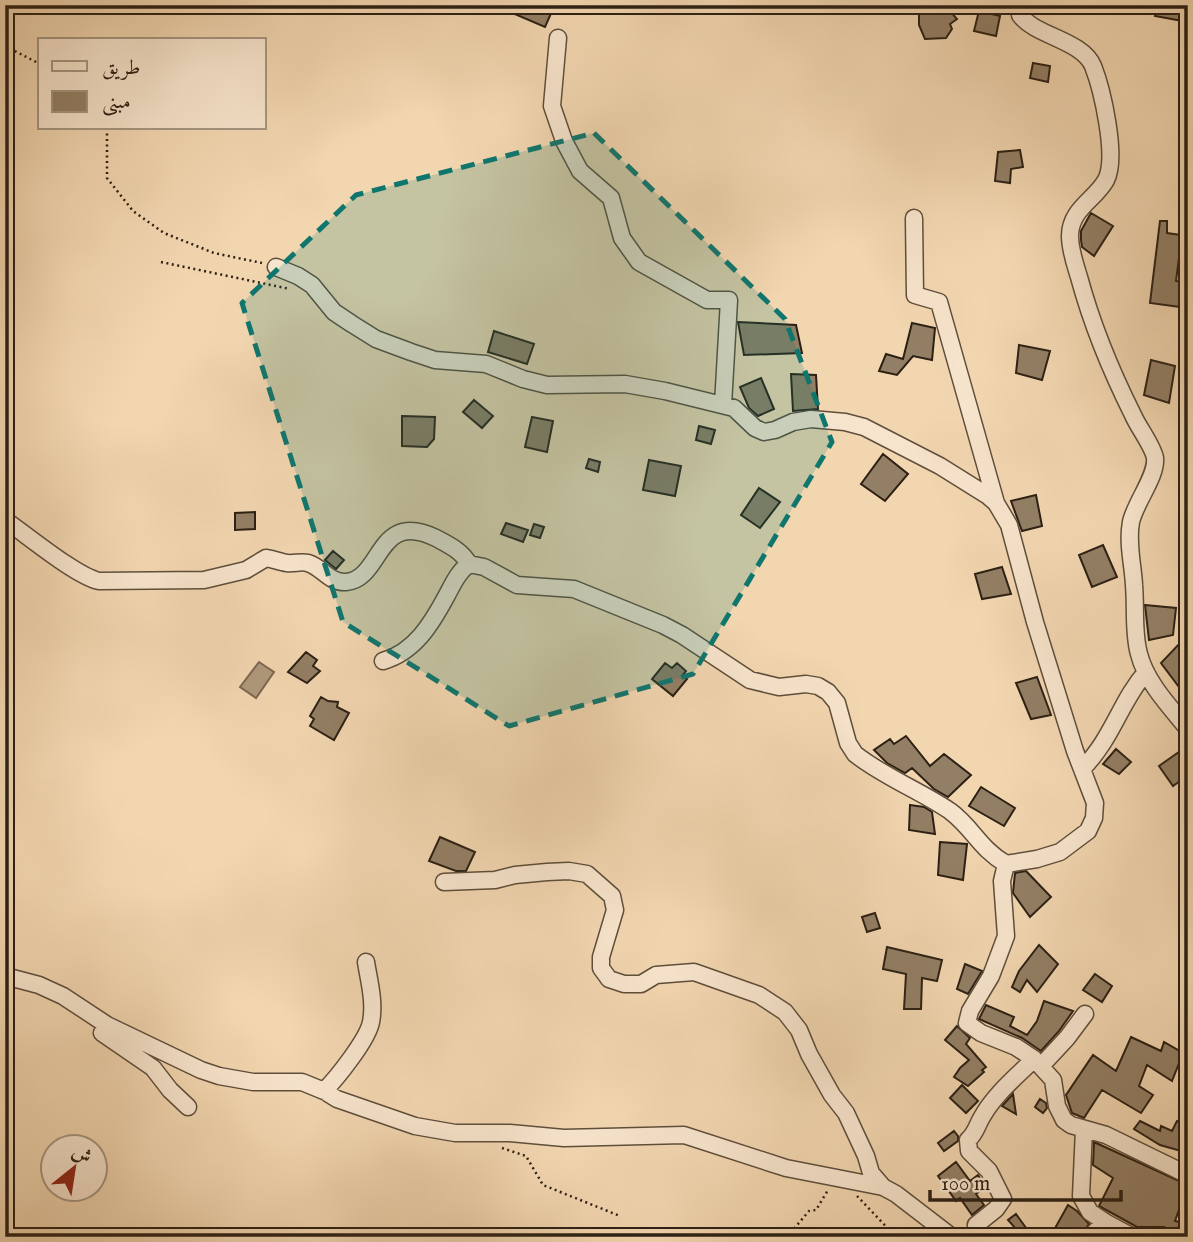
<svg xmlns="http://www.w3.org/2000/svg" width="1193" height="1242" viewBox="0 0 1193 1242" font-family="'IM FELL English',Amiri,serif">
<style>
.water{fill:#af987b;stroke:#7b6852;stroke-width:2}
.building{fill:#937f65;stroke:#2c2014;stroke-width:2}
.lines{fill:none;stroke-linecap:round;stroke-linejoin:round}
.minor-casing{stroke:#5e4e3b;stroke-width:19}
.path{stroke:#2c2014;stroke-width:2.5;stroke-dasharray:2 3.5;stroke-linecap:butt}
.minor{stroke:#f7e4cc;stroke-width:16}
.marked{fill:#0f766e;fill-opacity:0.2;stroke:#0f766e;stroke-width:5;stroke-dasharray:14 9;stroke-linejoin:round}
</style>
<rect width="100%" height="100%" fill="#f2d6b0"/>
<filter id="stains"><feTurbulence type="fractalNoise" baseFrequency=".00286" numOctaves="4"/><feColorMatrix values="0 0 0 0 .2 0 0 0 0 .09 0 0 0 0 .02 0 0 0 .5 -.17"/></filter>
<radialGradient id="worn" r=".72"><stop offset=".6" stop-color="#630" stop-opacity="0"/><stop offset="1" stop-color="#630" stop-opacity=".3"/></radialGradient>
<!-- water -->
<path class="water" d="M259 662 274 672 256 698 240 687Z"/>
<!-- building -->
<path class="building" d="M494 5H544L553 9 545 27Z
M922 5H938L951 12 957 19 950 24 952 29 946 38 925 39 919 25V11L924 10Z
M1157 5H1188V22L1155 16Z
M979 11 1000 16 996 36 974 31Z
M1033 63 1050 66 1048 82 1030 78Z
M1020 150 1023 167 1011 169 1010 183 995 181 998 152Z
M1091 213 1113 226 1094 256 1082 247 1081 240V231Z
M1160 221H1167V233L1182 235 1176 281 1188 283V308L1150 303Z
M738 322 796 325 802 353 744 355Z
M912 323 935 328 932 360 913 356 897 375 879 371 886 354 903 359Z
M494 331 534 344 527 364 488 352Z
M1019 345 1050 351 1042 380 1016 373Z
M1151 360 1175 366 1169 403 1144 395Z
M791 374 816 375 818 409 793 411Z
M761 378 774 409 758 416 749 408 740 387Z
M474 400 493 416 482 428 463 412Z
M402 416 435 417 434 439 427 447 402 446Z
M532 417 553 421 547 452 525 447Z
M699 426 715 430 711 444 696 440Z
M883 454 908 474 885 501 861 484Z
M589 459 600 462 598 472 586 468Z
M649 460 681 466 675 496 643 490Z
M759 488 780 502 760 528 741 515Z
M1036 495 1042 526 1022 531 1011 501Z
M255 512V529L235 530V513Z
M506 523 528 530 523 542 501 534Z
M534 524 544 527 540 538 530 535Z
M1103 545 1117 577 1092 587 1079 555Z
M333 551 344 560 336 569 325 560Z
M1002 567 1011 594 982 599 975 574Z
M1145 605 1176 608 1173 635 1149 640Z
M1181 642 1188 652V699L1161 663Z
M306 652 317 660 313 666 320 671 307 683 288 672Z
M665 663 672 668 677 663 686 671 682 676 687 679 673 696 652 679Z
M1037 677 1051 715 1031 719 1016 683Z
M321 697 328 701 338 702 337 707 349 713 334 740 310 726 314 719 310 716Z
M906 736 930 766 944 754 971 775 948 797 934 789 912 768 905 773 887 763 874 750 890 739 894 744Z
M1116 749 1131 762 1119 774 1103 764Z
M1183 749 1188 755V775L1173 786 1159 766Z
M981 787 1015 808 1004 826 969 806Z
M910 805 924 807 932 812 935 834 909 830Z
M440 837 475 852 466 871H456L429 861Z
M940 842 967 844 963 880 938 875Z
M1026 871 1051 897 1030 917 1013 893 1015 873Z
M875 913 880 928 867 932 862 917Z
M1039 945 1058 964 1037 992 1027 980 1020 992 1012 987 1019 971Z
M887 947 942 960 937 981 922 978 921 1009H904L906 974 883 969Z
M965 964 982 971 968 994 957 989Z
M1095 974 1112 986 1102 1002 1083 990Z
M1044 1001 1073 1011 1059 1031 1041 1051 1022 1038 979 1019 986 1005 1014 1017 1010 1026 1027 1035 1037 1021Z
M957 1026 970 1038 966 1044 986 1067 982 1070 984 1072 968 1086 954 1077 960 1068 969 1060 945 1040Z
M1131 1037 1161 1051 1164 1042 1183 1053 1172 1081 1147 1065 1139 1086 1153 1095 1141 1113 1102 1090 1084 1118 1072 1113 1066 1095 1093 1055 1116 1071Z
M962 1085 978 1101 966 1113 950 1098Z
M1013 1094 1016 1114 1002 1106Z
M1040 1099 1046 1103 1047 1108 1043 1113 1035 1107Z
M1140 1121 1160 1131 1161 1126 1172 1131 1177 1121 1188 1125V1153L1160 1145 1134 1129Z
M954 1131 958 1136V1141L944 1151 938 1143Z
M1094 1142 1188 1185 1175 1221 1180 1222 1177 1233 1164 1227H1137L1099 1206 1113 1178 1093 1165Z
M956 1162 970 1181 978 1175 985 1187 976 1194 984 1205 972 1215 960 1198 956 1201 938 1176Z
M1068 1205 1077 1211 1089 1224 1080 1237H1067L1054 1230Z
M1016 1214 1029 1232 1023 1237 1008 1220Z"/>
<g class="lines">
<!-- minor casing -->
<g class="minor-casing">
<path id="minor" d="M1021 5 1020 15C1035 36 1082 40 1093 66 1102 89 1118 157 1106 180 1095 200 1070 209 1070 236 1070 250 1075 264 1079 277 1092 325 1111 371 1133 415 1138 427 1153 446 1155 458 1157 476 1135 503 1131 522 1127 543 1133 565 1134 585 1136 608 1133 633 1139 654 1146 682 1170 707 1188 729
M558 38 552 106 564 141 580 171 611 198 622 238 639 262 707 300H729L723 405
M914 218 915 295 939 302 996 503
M276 267 298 276 312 285 334 312 352 324 376 339 411 352 435 360 486 364 523 379 547 385 625 384 665 391 734 408 755 428 764 432 775 430 793 422 811 419 845 422 864 427 940 466 988 496 996 503 1009 525 1035 622 1075 751 1095 803 1094 818 1088 831 1060 852 1037 859 1006 864 1002 881 1006 936 991 976 970 1011 967 1023 981 1033 1016 1047 1034 1059 1053 1080 1057 1106 1064 1120 1071 1125 1106 1135 1188 1175
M5 520C27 535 76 576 99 581L204 580 246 570 266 558C273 559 280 562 287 563 294 564 301 561 308 563 322 567 329 583 346 582 383 579 376 509 436 538 449 545 462 551 469 564
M383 661C415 652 432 623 447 595 453 584 458 572 469 564L484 567 517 585 574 589 663 625 682 635 750 680 779 687 806 684 818 686 828 692 837 703 848 743 855 754C884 777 919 790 950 811 973 828 979 848 1006 864
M1082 769C1113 738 1120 702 1146 672
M444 882 495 880 515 875 547 872 569 871 587 874 612 896 615 910 601 957V968L609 979 624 984H641L656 975 694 972 759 995 785 1012 799 1030 809 1054 832 1095 846 1113 866 1156 871 1173 883 1187
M5 976 39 985 63 996 107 1025 201 1070 219 1076 253 1082H302L324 1091 337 1099 415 1126 455 1133H510L564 1138 684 1135 786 1168 883 1187 896 1194 952 1237
M106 1027 102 1033 153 1068 170 1090 188 1107
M1041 1066 1067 1038 1085 1014
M324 1091C337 1078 368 1039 371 1022 375 1002 369 981 366 962
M1084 1129 1081 1196 1090 1212 1105 1222
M980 1237 976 1225 996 1209 1003 1199 989 1171 969 1151 968 1140C976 1133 977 1125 982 1117 994 1095 1016 1077 1034 1059
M1090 1237 1105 1222 1133 1237
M1141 1237H1163"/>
</g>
<!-- path -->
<path class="path" d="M5 46 40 64
M107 128V178L133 211 164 233 214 253 262 263
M161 262 290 289
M502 1148 526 1156 543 1185 620 1216
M857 1196 896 1237
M787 1237 809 1211 816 1210 828 1190"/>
<!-- minor -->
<use href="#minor" class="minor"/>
</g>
<!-- marked area -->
<path class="marked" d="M594 133 785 319 832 442 693 674 509 726 343 622 242 303 356 195Z"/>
<!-- margin -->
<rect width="1193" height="1242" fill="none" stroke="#f2d6b0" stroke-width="28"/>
<rect x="7" y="7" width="1179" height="1228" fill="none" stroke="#2c2014" stroke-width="3.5"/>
<rect x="14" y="14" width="1165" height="1214" fill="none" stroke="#2c2014" stroke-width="2"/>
<!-- legend -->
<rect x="38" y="38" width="228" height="91" fill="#f7e4cc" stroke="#a69682" stroke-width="2"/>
<rect x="52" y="61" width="35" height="10" fill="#f7e4cc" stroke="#a69682" stroke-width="2"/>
<text x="102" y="74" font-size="21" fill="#2c2014">طريق</text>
<rect x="52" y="91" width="35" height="21" fill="#937f65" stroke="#a69682" stroke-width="2"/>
<text x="102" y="108" font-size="21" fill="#2c2014">مبنى</text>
<!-- north arrow -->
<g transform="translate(74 1168) rotate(30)"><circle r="33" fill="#f7e4cc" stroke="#a69682" stroke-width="2"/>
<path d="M0-5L12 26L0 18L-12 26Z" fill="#8f2418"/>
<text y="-10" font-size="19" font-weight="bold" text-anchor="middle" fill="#2c2014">ش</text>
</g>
<!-- scale -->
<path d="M930 1190v10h191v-10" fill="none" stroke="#2c2014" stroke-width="3.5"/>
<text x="941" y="1190" font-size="21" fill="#2c2014" stroke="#f7e4cc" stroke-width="5" paint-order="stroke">100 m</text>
<rect width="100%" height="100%" filter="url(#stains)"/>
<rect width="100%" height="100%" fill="url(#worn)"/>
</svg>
